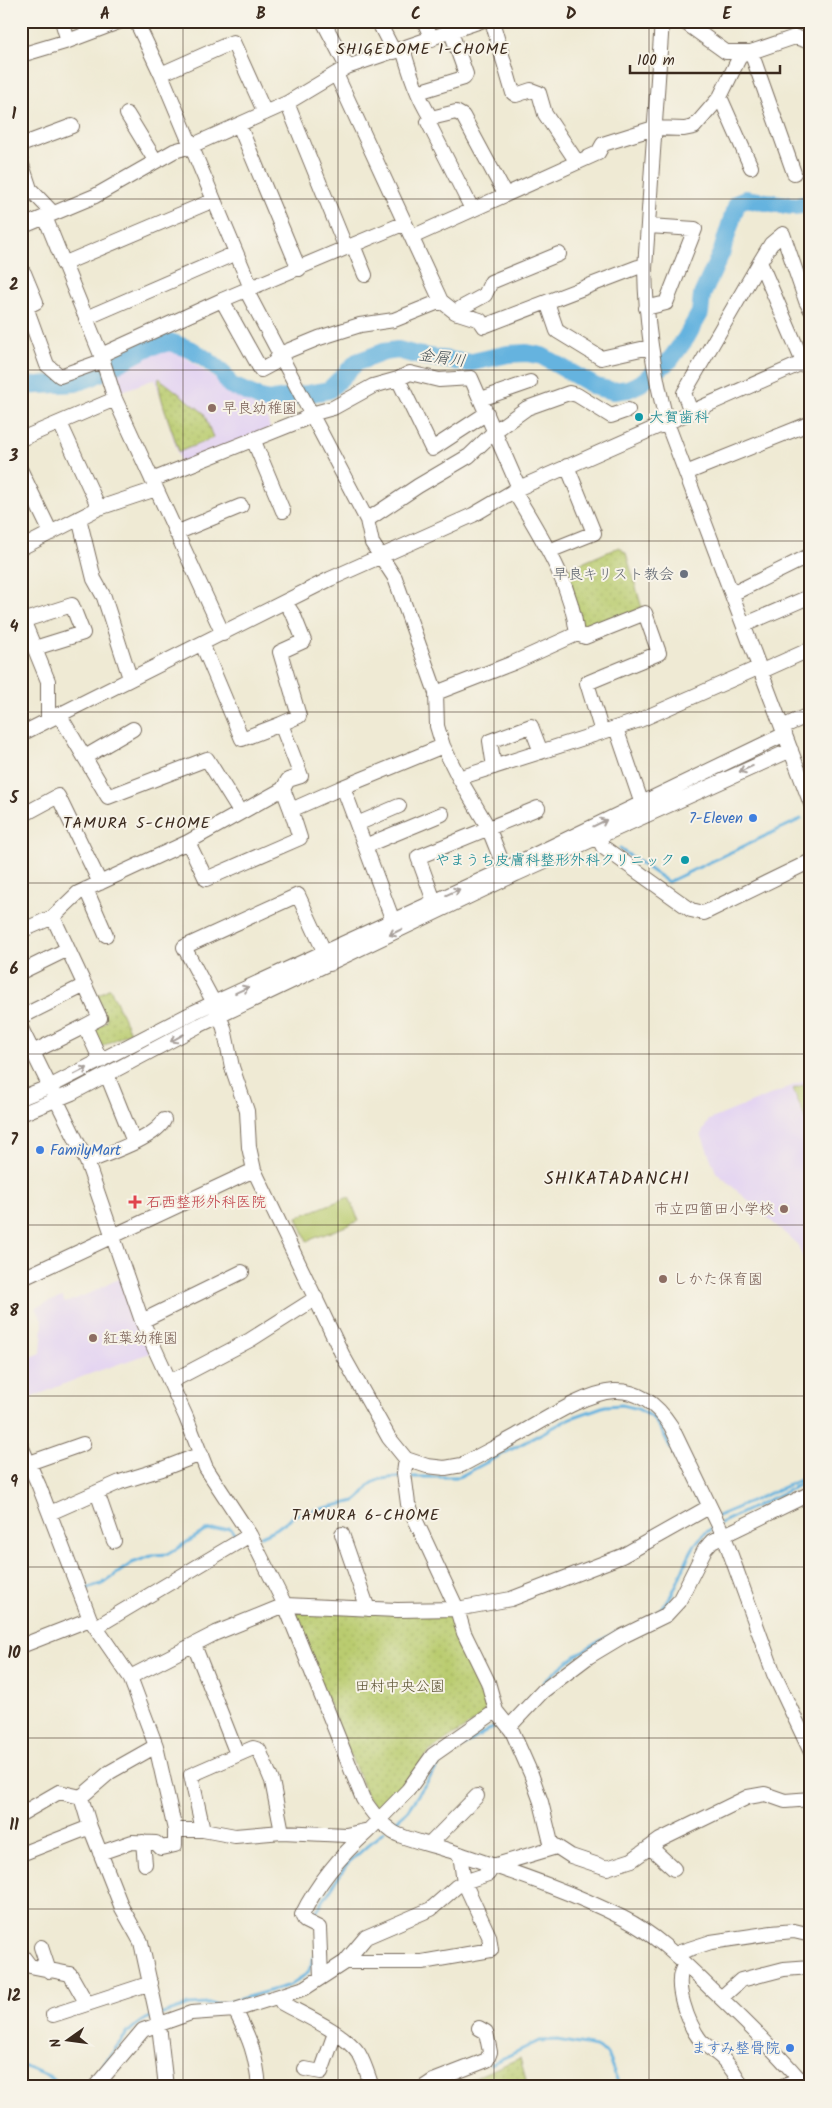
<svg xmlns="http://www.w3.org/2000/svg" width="832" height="2108" viewBox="0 0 832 2108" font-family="Kalam,'Klee One',sans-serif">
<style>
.built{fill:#e3d3f2}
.park{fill:url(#park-dots);stroke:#7a7b46}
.pitch{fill:#bacc6f;stroke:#7a7b46}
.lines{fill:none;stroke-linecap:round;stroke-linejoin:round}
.stream{stroke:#65b3df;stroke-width:3}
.river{stroke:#65b3df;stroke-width:18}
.minor-casing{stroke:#7a6d5e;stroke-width:16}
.major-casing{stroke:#7a6d5e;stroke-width:19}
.minor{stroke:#fff;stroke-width:14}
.major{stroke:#fff;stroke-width:16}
.oneway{stroke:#a79f9a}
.grid{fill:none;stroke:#3b2a1e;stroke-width:1;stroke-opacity:0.55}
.education-dot{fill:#8d6e63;stroke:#f7f3e8;stroke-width:2}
.culture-dot{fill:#0f9aa8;stroke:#f7f3e8;stroke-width:2}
.worship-dot{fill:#6b7280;stroke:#f7f3e8;stroke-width:2}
.shop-dot{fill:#3f7fe0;stroke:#f7f3e8;stroke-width:2}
.health-dot{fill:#e0444e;stroke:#f7f3e8;stroke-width:2}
.labels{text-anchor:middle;stroke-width:4;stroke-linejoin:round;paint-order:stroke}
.education-label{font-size:15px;fill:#785e54;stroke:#f7f3e8;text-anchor:start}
.culture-label{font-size:15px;fill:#0d838f;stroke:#f7f3e8;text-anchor:start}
.worship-label{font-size:15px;fill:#5b616d;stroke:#f7f3e8;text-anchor:end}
.shop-label{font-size:15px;fill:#366cbe;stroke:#f7f3e8;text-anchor:end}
.health-label{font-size:15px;fill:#be3a42;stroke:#f7f3e8;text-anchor:start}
.park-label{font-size:15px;fill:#5b5232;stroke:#f7f3e8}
.neighbourhood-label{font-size:16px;letter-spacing:1px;fill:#3b2a1e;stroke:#f7f3e8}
.water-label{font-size:16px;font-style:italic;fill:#485358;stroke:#f7f3e8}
.quarter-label{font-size:18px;letter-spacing:1px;fill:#3b2a1e;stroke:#f7f3e8}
.neatline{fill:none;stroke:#3b2a1e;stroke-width:2}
.grid-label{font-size:16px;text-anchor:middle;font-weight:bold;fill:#3b2a1e}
</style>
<defs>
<pattern id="park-dots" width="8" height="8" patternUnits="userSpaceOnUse" patternTransform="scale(1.25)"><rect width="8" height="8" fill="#bacc6f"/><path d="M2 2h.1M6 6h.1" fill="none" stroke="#a1af60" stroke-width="1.8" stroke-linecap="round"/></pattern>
</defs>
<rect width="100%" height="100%" fill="#f7f3e8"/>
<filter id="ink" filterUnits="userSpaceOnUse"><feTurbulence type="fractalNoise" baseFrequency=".02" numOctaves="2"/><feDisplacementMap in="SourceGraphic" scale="10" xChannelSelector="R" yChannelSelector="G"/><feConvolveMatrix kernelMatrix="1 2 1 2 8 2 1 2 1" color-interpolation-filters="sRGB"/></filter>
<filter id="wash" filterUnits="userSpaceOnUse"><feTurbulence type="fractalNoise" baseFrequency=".0096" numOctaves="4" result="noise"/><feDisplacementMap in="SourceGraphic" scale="20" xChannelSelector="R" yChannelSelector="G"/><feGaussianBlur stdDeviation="1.12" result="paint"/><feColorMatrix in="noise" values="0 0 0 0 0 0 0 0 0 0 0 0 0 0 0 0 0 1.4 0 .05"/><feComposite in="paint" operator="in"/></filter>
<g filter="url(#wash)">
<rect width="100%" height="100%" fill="#efead4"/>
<!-- built -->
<path class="built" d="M168 350 182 355 254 406 265 409 270 428 181 464 155 379 117 393 110 374 152 352Z
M811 1078V1279L798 1245 716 1172 701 1134 709 1120Z
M120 1278 150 1353 84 1376 32 1397 21 1406V1361L41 1353 43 1323 36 1307 62 1297 65 1303 93 1292Z"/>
<!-- park -->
<path class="park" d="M159 378 204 413 213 438 179 452C175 438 155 387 159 378Z
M619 547 626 553 642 608 585 632 580 627 564 571Z
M110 988 130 1032 101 1047 94 1029 107 1021 96 996Z
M290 1609 454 1613 485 1684 492 1710 430 1751 380 1815 367 1796Z
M520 2058 528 2087H474L471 2079Z"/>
<!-- pitch -->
<path class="pitch" d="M811 1082V1132L793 1089Z
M349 1197 359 1221 307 1241 297 1217Z"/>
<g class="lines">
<!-- stream -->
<path class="stream" d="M809 841 811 846
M620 849 668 882 801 819
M408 1477H459L571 1418 605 1406 622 1405 638 1409 652 1417 661 1429 701 1507
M718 1516 811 1475
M721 1523 811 1479
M261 1536 276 1529 295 1515 355 1501C362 1497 364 1492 369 1486 378 1477 390 1478 401 1477
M80 1575 87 1589 102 1584 132 1563 154 1555 168 1554 205 1531 230 1528 235 1534
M656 1613C686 1589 680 1544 716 1526
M544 1682C565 1661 590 1645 617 1632
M391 1825 407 1811 440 1763 449 1755 501 1722
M314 1921V1915L347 1864 384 1831
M160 2015 189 2005 226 2003 290 1985 308 1973 314 1957
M491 2064 539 2041 557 2040 596 2047 607 2054 620 2087
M21 2065 49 2076 62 2087
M78 2087C84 2083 90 2080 94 2076 114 2056 125 2024 154 2016"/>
<!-- river -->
<path class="river" d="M21 386 75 383 92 377 149 347 170 342 192 350 207 360 222 372 230 385 267 401 329 390 357 362 384 352 398 350 416 355 468 363 508 354 527 353 542 356 596 387 613 391 628 389 641 383 670 360 686 338 700 313 702 295 722 251 733 215 737 204 745 199 793 206 811 204"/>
</g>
</g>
<g filter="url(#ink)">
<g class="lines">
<!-- minor casing -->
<g class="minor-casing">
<path id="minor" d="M62 21 68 41
M136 21 161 74 251 288
M323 21 347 67
M378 21 394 52
M424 21 432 39
M492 21 513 93 516 95 531 90 539 93 545 114 577 162
M662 21 645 268C646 324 653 369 667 423L811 804
M683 21 726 52H751L795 37 811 42
M403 49C410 73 417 96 431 118
M751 52 794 173
M21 55 68 41 121 21
M161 74 233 42 265 113
M336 74 441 301 455 312 480 320 484 326 638 267 645 268
M418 92 464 78 466 74 451 32
M720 97 751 167
M287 103 346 248
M127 114 155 160
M239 125 299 269
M21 145 72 126
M21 162 30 189 53 213
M472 209 428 122 431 118 456 112 463 116 505 194
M45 217 101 355 115 399 223 634
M21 227 95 196 174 151 191 146 287 103 347 67 481 21
M412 237 598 153 603 144 654 128 684 129 694 127 720 97 742 52
M353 245 365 275
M63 264 214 200
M21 274 24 273 36 302 26 307 47 365 60 376 102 361
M246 290 367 520 372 543 395 578 436 693 437 726 443 746 459 778 488 827 508 877
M222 300 261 370 274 363 280 354 319 338 360 325 394 320 441 301
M547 302 557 331 601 358 650 347
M646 308 666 303 695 229 649 226
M457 313 461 308 485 295 491 282 559 254
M86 318 236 253
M101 355 222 300 405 223
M803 362 760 262 771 244 783 234 806 301 811 310
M398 379 432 449 487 413
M481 399 530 382
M691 412 684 393 760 262
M60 423 99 508
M21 439 115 399
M253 439 283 511
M21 471 51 533
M686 473 811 423
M152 480 302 420 311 414 333 408 373 386 398 379 410 373 439 380 471 378 519 488
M514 491C540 536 571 581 577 634
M79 518 94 579 104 597 130 678
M367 520 418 486 469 456 495 431 527 408 569 393 577 395 611 416 628 410
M176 533 241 506
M21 548 99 508 156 489
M549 551 594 533 567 466
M732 594 811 555
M21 615 48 681V720
M25 620 72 605 83 633 35 648
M744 625 811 596
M202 644 242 739 281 724
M762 671 811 649
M436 693 513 663 577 634 585 637 645 613 659 653 587 683 602 732
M59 714 108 797 207 759 240 812
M782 727 811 714
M616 728 644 810
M21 734 330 579 473 515 519 488 811 359
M85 757 133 729
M494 767 490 741 531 726 541 752
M459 778 640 720 760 667
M283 789 288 780 301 776 281 724 299 716 280 652 304 641 294 616 285 602
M21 816 58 796 100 883
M357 824 399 806
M598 837 603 847 691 910 704 913 811 861
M188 842 206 879 300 838 291 810 343 787
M365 846 442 814
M86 889 106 935
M434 901 418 857 538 808
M53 917 78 893 188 842 283 789 291 810
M393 921 343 787 443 746
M21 931 53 917 100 1018 85 1026 101 1061
M330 964 298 895 184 947 214 1003 224 1028 232 1067 247 1111 249 1147 254 1170 343 1356 389 1438 406 1459 427 1466 445 1468 462 1465C480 1455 498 1446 516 1436 543 1421 584 1393 614 1391 640 1390 658 1406 671 1426L724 1536 774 1674 811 1752
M21 972 68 949
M21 1017 85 985
M21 1028 87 1162 142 1321 186 1417 206 1468 250 1535 285 1605 363 1799C372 1812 380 1823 393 1832 403 1839 437 1846 451 1851 509 1871 568 1890 623 1918 657 1935 682 1961 709 1987 741 2017 773 2048 801 2081
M33 1052 85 1026
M107 1075 134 1142
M21 1098 51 1086 194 1012 505 869 785 734
M21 1114 72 1093 200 1025 516 874 791 750
M87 1162C106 1154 156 1138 164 1120
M21 1279 254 1170
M142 1321 242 1272
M170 1382 250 1340 316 1298
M21 1446 39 1486 90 1619 130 1677 156 1746 110 1772 81 1797 90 1827 122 1908 141 1942 159 2025 166 2087
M406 1459 404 1473 408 1504 457 1609 464 1633 488 1682 496 1711 512 1731 531 1774 541 1802 551 1843 571 1856 607 1868 632 1860 660 1840 748 1797 765 1794 785 1801 811 1799
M29 1463 83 1444
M97 1492 114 1541
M50 1513 120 1482 162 1469 201 1454
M342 1534 368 1609
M96 1627 250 1535
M194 1645 237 1754
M21 1646 90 1619
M130 1677 216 1633 285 1605 397 1610 457 1609 511 1599 622 1556 709 1507
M509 1727 543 1691 588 1657 623 1636 666 1615 679 1601 705 1549 712 1541 811 1493
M156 1746 175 1830
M21 1814 59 1792 81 1797
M203 1830 191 1775 253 1748 259 1750 272 1781 282 1832
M143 1842 145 1864
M431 1843 477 1796
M650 1847 674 1869
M100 1853 132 1842 156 1843 161 1848 175 1845V1830H203L235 1836 282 1832 346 1835 369 1830 408 1790 433 1755 496 1711
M21 1854 90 1827
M41 1947 49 1971
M21 1954 30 1966 70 1974 87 2004 151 1983
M676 1956 680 1952 711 1942 772 1933 794 1931 811 1935
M345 1962H422L491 1950 489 1936 464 1882 460 1854
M685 1965C671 1982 689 2026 701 2041 707 2047 716 2052 722 2058 731 2067 737 2076 742 2087
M321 1977 319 1928 305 1921 302 1915C318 1882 341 1855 368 1831
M279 1997 282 2003C304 2015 345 2033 359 2054 365 2064 368 2076 372 2087
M721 1998 741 1980 784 1969 811 1967
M235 2010C250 2039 256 2054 259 2087
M53 2015 87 2004
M305 2069 321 2072 335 2033
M95 2087 143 2030 191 2013 235 2010 305 1988 345 1962 366 1937 431 1909 456 1887 464 1882 488 1874 493 1866 556 1847
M424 2087 433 2081 487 2060 490 2052 486 2032 479 2028"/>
</g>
<!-- major casing -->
<g class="major-casing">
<path id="major" d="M784 2087 811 2078"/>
</g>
<!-- minor -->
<use href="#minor" class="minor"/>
<!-- major -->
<use href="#major" class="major"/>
</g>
<!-- one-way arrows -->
<defs><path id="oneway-shaft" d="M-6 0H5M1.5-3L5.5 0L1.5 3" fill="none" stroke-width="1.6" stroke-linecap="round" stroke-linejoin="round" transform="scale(1.25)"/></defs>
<g class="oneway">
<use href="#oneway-shaft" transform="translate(746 769) rotate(156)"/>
<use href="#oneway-shaft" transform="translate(600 823) rotate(-26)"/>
<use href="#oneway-shaft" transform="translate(453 892) rotate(-24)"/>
<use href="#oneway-shaft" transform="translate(396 932) rotate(154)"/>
<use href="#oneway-shaft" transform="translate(242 990) rotate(-25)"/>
<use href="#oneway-shaft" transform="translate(177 1038) rotate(151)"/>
<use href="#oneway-shaft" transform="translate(81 1071) rotate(-27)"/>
</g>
</g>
<!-- grid -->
<path class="grid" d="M183 21V2087M338 21V2087M494 21V2087M649 21V2087M21 199H811M21 370H811M21 541H811M21 712H811M21 883H811M21 1054H811M21 1225H811M21 1396H811M21 1567H811M21 1738H811M21 1909H811"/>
<!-- markers -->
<g class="education-dot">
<circle cx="212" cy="408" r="5"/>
<circle cx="784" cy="1209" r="5"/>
<circle cx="663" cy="1279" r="5"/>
<circle cx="93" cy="1338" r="5"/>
</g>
<g class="culture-dot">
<circle cx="639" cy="417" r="5"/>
<circle cx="685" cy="860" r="5"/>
</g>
<circle class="worship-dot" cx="684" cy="574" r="5"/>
<g class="shop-dot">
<circle cx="753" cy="818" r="5"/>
<circle cx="40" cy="1150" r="5"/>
<circle cx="790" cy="2048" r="5"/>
</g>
<path class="health-dot" d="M132.5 1194.5h5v5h5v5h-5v5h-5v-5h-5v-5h5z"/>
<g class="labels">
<!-- education labels -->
<g class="education-label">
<text x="222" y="413">早良幼稚園</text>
<text x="774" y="1214" text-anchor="end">市立四箇田小学校</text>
<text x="673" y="1284">しかた保育園</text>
<text x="103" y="1343">紅葉幼稚園</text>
</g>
<!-- culture labels -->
<g class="culture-label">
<text x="649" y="422">大賀歯科</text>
<text x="675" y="865" text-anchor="end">やまうち皮膚科整形外科クリニック</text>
</g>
<!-- worship labels -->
<g class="worship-label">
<text x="674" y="579">早良キリスト教会</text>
</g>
<!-- shop labels -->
<g class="shop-label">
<text x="743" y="823">7-Eleven</text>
<text x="50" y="1155" text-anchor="start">FamilyMart</text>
<text x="780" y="2053">ますみ整骨院</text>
</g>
<!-- health labels -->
<g class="health-label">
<text x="146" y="1207">石西整形外科医院</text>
</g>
<!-- park labels -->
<g class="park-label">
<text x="400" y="1691">田村中央公園</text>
</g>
<!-- neighbourhood labels -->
<g class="neighbourhood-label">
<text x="423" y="54">SHIGEDOME 1-CHOME</text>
<text x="137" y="828">TAMURA 5-CHOME</text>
<text x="366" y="1520">TAMURA 6-CHOME</text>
</g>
<!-- water labels -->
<g class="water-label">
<text transform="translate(442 357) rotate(8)" y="6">金屑川</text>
</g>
<!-- quarter labels -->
<g class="quarter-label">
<text x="617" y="1184">SHIKATADANCHI</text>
</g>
</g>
<!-- margin -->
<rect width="832" height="2108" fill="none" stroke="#f7f3e8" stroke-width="55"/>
<!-- north arrow -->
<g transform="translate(68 2040) rotate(256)" stroke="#f7f3e8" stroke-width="4" paint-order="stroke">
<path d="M0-4L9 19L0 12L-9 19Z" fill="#3b2a1e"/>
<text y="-8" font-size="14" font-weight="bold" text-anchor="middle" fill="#3b2a1e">N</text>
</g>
<!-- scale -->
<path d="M630 65v8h150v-8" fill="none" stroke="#3b2a1e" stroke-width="2.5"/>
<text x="637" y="65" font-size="15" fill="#3b2a1e" stroke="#f7f3e8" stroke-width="4" paint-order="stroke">100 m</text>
<rect x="28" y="28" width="776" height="2052" class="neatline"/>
<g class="grid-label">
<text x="105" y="19">A</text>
<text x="261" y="19">B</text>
<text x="416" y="19">C</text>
<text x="571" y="19">D</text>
<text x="727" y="19">E</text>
<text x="14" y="119">1</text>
<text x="14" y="290">2</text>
<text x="14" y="461">3</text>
<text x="14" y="632">4</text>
<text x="14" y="803">5</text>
<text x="14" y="974">6</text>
<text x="14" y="1145">7</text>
<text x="14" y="1316">8</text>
<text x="14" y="1487">9</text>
<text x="14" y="1658">10</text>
<text x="14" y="1830">11</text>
<text x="14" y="2001">12</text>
</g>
</svg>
